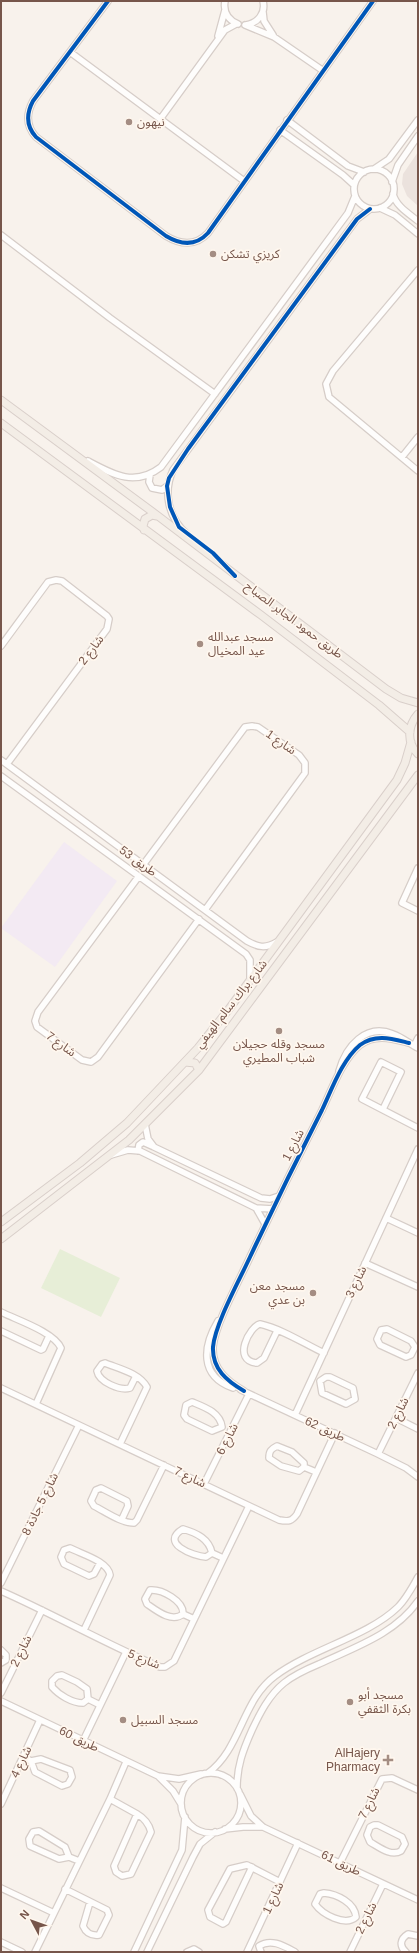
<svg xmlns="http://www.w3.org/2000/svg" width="419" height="1953" viewBox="0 0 419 1953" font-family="Helvetica,'Noto Sans Arabic',sans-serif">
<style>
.industrial{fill:#ebe2dd}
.education{fill:#f3eaf3}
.green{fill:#e7eed7}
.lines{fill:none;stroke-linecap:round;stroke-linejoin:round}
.minor-casing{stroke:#d6cdc8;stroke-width:8}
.major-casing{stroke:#d9cfca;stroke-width:9}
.minor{stroke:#fefdfc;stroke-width:5.5}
.major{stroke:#f3ede6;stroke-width:7}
.cycleway-casing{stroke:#fff7ee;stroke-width:6}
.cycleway{stroke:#0057b8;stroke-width:4}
.poi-dot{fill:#a48d83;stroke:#fff7ee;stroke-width:1.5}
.labels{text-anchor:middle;stroke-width:3.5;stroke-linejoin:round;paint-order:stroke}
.poi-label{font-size:12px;fill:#77564b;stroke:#fff7ee;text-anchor:start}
.street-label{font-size:12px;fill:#77564b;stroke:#fff7ee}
</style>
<rect width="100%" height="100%" fill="#f8f2ec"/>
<!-- industrial -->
<path class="industrial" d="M418 152V206L407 196 402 184 403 174Z"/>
<!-- education -->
<path class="education" d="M64 842 117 881 55 967 1 928Z"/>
<!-- green -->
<path class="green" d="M60 1249 120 1278 101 1317 41 1288Z"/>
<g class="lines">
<!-- minor casing -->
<g class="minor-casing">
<path id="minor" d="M108 1 33 101C26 114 26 126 36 137L166 236C181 245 196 246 208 233L373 1
M225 1C223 12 228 20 238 24
M263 12 264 21 273 35
M245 25 274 37 322 70
M246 25C258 23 266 13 263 1
M218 36 225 10
M70 52 244 181
M161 118 225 30 236 24
M287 120 348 166 364 172
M280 130 343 175 354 185
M374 169 389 159 418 120
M354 189a20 20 0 1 1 40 0a20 20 0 1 1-40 0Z
M392 182 398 165 418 136
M393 194C396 206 408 213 418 221
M380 208 395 215 418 234
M1 235 110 318 215 394
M418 270 333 371 326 384 329 397 418 471
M402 457 418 437
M88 461C114 475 135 487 161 467L348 213 355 196
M150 475 149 482 152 488 162 490 167 486
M187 534C168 518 163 492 173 470L357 219 370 209
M1 646 48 582 56 580 62 581 107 616 109 619 107 629 7 764
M1 760 247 941C258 947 265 949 277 942
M1 776 246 954 250 960V980
M143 865 245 727 252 726 258 727 299 755 305 763V773L205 910
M418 868 402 903 418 911
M139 876 38 1012 35 1021 37 1027 82 1060 91 1062 98 1057 199 919
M414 1046 418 1038
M339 1071C346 1046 366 1023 393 1034 402 1037 410 1044 418 1048
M383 1109 401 1072 381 1062 362 1099 418 1128
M145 1124 148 1139 154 1147 261 1198 270 1199 279 1196
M138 1151 139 1145 143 1142 152 1146
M111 1155 128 1150 140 1151 256 1208 265 1224
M256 1208 273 1209
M386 1218 418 1233
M365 1263 418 1287
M1 1312C17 1320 54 1332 61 1348L36 1404
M218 1321C203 1346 199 1376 233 1388
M387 1329 411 1341 415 1347 411 1355 406 1357 380 1345 377 1339 381 1330Z
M1 1331 41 1350 43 1349 49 1336
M277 1331 264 1358 257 1363C231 1361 250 1326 260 1324 282 1329 303 1343 324 1353
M326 1377H330L353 1388 355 1399 346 1404 322 1393 320 1381Z
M1 1388 279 1520C289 1522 292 1521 297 1514L335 1433
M241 1390 378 1454 406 1468 418 1477
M244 1391C227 1381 212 1369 213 1347 215 1324 240 1279 250 1257 273 1208 297 1159 322 1110 332 1089 342 1060 360 1045 376 1033 393 1039 409 1043
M192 1402C204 1407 220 1412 222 1427L212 1431 187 1419 184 1415 186 1405Z
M295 1415 418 1149
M396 1418 418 1429
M120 1444 147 1387C139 1373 120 1369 105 1363L102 1364 97 1371C99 1382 120 1391 130 1388L136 1376
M277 1446 292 1452 304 1463V1467L299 1471 281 1466 269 1458C269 1451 271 1449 277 1446Z
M378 1454 418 1373
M304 1467 316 1472
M204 1484 249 1394
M122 1519 128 1506 127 1501 101 1488 96 1490 91 1501 94 1506C106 1512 121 1523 134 1523L137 1520 164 1465
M183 1529C197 1533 209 1539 212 1553L206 1557C193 1556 159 1543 183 1529Z
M212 1553 223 1558
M1 1583 79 1425
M150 1590C162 1589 184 1601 183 1614 172 1623 157 1611 147 1604L145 1599Z
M1 1591C55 1615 106 1644 160 1667H165L174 1661 249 1506
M183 1614 194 1619
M84 1630 110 1575C108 1561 81 1554 70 1548L64 1550 61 1557 64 1564 89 1576 94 1574 100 1563
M1 1650 6 1655V1660L1 1663
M62 1675 77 1682 87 1689 88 1699 83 1703C72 1703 59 1695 52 1687V1681L57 1676Z
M1 1693 42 1610
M88 1699 100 1705
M1 1701 158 1776 179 1779 201 1774
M83 1741 126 1652
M23 1757 31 1761 35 1772 62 1786 68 1784 72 1777 70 1770 41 1759 31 1761
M208 1773C241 1749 242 1700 275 1676 311 1649 367 1637 398 1607 406 1599 412 1588 418 1577
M181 1803a30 30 0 1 1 60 0a30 30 0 1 1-60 0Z
M158 1776 173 1791 181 1804
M237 1788C237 1766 243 1750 252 1730 260 1713 269 1695 284 1683 295 1674 307 1669 319 1664 355 1647 395 1634 418 1601
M240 1794 251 1816 263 1827 418 1900
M110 1799 137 1814C144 1818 149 1824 151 1832L131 1874 122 1876 116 1872 114 1866 137 1814
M1 1804 40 1720
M374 1825H378L402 1837 405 1844 401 1851C391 1857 379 1847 370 1842L367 1835 370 1827Z
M225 1829 243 1827H263
M69 1857 59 1859 30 1846 29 1839 33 1832 39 1831 65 1847 69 1857 79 1861
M340 1863 382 1779 392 1778 418 1790
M252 1867 226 1922 223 1924 210 1917 208 1910 230 1869 247 1865 280 1882
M1 1888 54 1913
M65 1889 107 1910 109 1915 99 1935C91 1936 86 1933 83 1926L90 1902
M324 1893C337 1894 355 1903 356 1917 345 1927 322 1914 315 1904L320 1894Z
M1 1942 22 1952
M35 1952 110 1799 126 1762
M134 1952 182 1850 185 1817
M147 1952 193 1857 200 1844 215 1832
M187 1952 194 1949 199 1952
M247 1952 298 1843
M261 1952 259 1946C271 1938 284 1946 295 1952
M350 1952 383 1884
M406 1952C399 1946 400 1939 408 1934L418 1936"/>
</g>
<!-- major casing -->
<g class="major-casing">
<path id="major" d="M1 400 158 516 386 689 401 698 418 703
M1 423 261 615 379 705 410 732
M144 530 143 526 145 519 152 515 157 516
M418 714C408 725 406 743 418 754
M185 1062 195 1063 199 1070
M1 1222 80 1163 127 1123 198 1048 229 1009 397 780 405 763 411 742
M1 1239 129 1140 199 1070 418 775"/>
</g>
<!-- minor -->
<use href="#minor" class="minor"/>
<!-- major -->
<use href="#major" class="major"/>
<!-- cycleway casing -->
<g class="cycleway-casing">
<path id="cycleway" d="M108 1 33 101C26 114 26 126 36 137L166 236C181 245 196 246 208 233L373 1
M235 576 213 553 179 527 170 507 167 486 169 478 188 449 357 219 370 209
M244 1391C227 1381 212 1369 213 1347 215 1324 240 1279 250 1257 273 1208 297 1159 322 1110 332 1089 342 1060 360 1045 376 1033 393 1039 409 1043"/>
</g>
<!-- cycleway -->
<use href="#cycleway" class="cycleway"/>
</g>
<!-- markers -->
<g class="poi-dot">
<circle cx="129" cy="122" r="4"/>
<circle cx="213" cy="254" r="4"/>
<circle cx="200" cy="644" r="4"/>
<circle cx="279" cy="1031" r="4"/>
<circle cx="313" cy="1293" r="4"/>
<circle cx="350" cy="1702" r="4"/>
<circle cx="123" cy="1720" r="4"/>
<path d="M386 1754h4v4h4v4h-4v4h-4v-4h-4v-4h4z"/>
</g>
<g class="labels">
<!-- poi labels -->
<g class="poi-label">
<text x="137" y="126">نيهون</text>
<text x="221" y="258">كريزي تشكن</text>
<text x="208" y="641">مسجد عبدالله<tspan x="208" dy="14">عيد المخيال</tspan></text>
<text x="279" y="1048" text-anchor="middle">مسجد وقله حجيلان<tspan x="279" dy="14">شباب المطيري</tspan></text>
<text x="305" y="1290" text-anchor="end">مسجد معن<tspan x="305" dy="14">بن عدي</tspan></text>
<text x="358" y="1699">مسجد أبو<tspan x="358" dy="14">بكرة الثقفي</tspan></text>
<text x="131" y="1724">مسجد السبيل</text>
<text x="380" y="1757" text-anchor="end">AlHajery<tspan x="380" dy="14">Pharmacy</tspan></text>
</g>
<!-- street labels -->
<g class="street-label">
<text transform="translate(294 620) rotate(37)" y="4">طريق حمود الجابر الصباح</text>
<text transform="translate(91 650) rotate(-53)" y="4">شارع 2</text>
<text transform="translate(281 742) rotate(35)" y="4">شارع 1</text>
<text transform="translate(138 861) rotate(36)" y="4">طريق 53</text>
<text transform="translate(231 1004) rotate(-52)" y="4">شارع براك سالم الهيفي</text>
<text transform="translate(61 1044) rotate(36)" y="4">شارع 7</text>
<text transform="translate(293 1145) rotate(-63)" y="4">شارع 1</text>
<text transform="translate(356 1282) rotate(-65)" y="4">شارع 3</text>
<text transform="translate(398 1413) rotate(-64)" y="4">شارع 2</text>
<text transform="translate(325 1429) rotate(25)" y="4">طريق 62</text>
<text transform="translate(227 1439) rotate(-63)" y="4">شارع 6</text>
<text transform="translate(190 1477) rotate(25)" y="4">شارع 7</text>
<text transform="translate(40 1504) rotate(-64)" y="4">شارع 5 جادة 8</text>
<text transform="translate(21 1651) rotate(-64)" y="4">شارع 2</text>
<text transform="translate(144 1659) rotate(22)" y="4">شارع 5</text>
<text transform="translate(79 1739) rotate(26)" y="4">طريق 60</text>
<text transform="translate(21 1762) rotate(-65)" y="4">شارع 4</text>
<text transform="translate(369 1803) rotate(-64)" y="4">شارع 7</text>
<text transform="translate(341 1863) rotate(26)" y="4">طريق 61</text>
<text transform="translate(273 1898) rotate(-65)" y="4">شارع 1</text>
<text transform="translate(366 1918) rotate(-64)" y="4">شارع 2</text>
</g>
</g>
<!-- border -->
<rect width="419" height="1953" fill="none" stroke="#77564b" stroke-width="4"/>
<!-- north arrow -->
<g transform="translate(32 1921) rotate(311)" stroke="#fff7ee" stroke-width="3" paint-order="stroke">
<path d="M0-3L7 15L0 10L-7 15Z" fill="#77564b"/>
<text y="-6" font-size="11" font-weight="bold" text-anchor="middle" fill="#77564b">N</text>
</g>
</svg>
